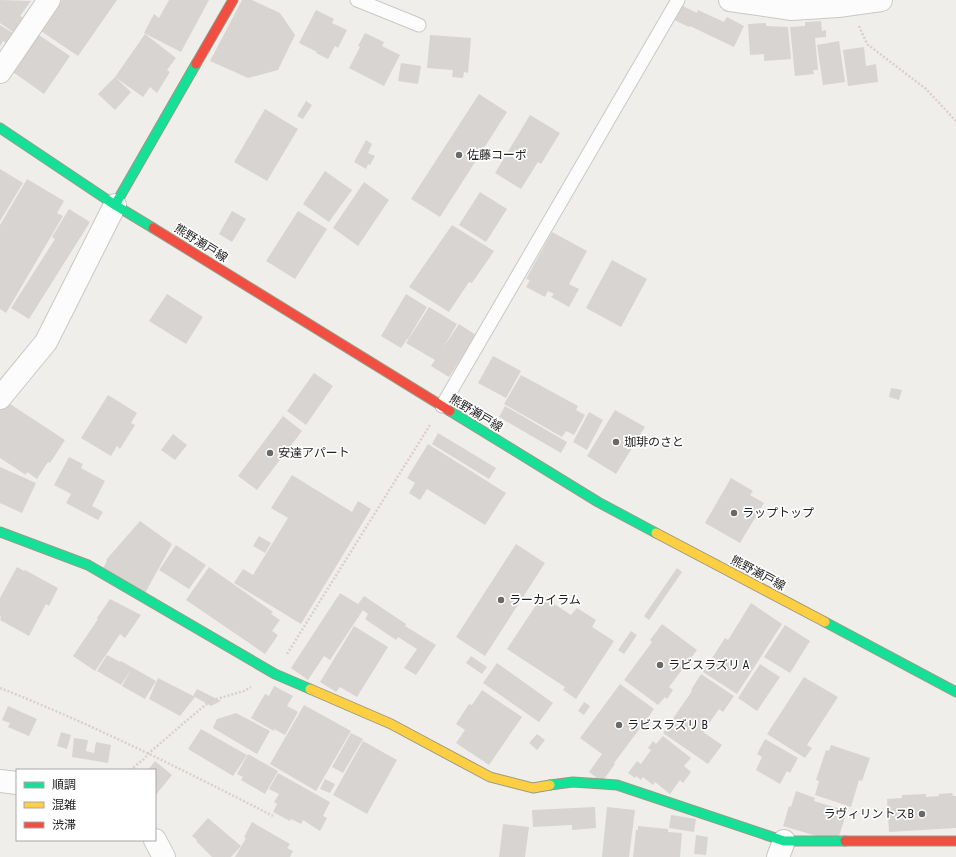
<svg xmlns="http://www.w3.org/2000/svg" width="956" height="857" viewBox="0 0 956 857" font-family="'Roboto Condensed','Noto Sans JP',sans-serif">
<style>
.building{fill:#d7d4d2}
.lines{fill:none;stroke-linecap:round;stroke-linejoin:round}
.lane-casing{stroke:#c9c8c7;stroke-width:15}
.street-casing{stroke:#c9c8c7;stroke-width:24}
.fast-casing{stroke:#999a82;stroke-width:11}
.slow-casing{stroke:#999a82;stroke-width:11}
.jam-casing{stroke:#999a82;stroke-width:11}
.path{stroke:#dccecd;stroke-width:2.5;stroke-dasharray:2 2;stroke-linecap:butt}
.lane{stroke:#fdfcfc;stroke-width:13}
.street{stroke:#fdfcfc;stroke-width:22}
.fast{stroke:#16e098;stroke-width:9}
.slow{stroke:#ffcf43;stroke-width:9}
.jam{stroke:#f24e42;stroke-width:9}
.poi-dot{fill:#6a6968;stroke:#fff;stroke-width:1.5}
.labels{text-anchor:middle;stroke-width:3.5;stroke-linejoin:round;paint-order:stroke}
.poi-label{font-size:12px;fill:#222;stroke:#fff;text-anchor:start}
.street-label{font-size:12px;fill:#222;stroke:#fff}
</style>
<rect width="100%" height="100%" fill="#f0eeeb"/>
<!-- building -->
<path class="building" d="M0 0 31 1 20 16 25 19 16 34 0 23Z
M62 0H117L78 56 41 31Z
M169 0H209L181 52 144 33 154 14 159 18Z
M242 0H252L280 13 295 35 278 70 248 78 210 61Z
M679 4 697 13 698 10 724 22 727 17 744 26 734 47 690 26 689 27 672 19Z
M316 10 334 19 332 23 347 30 338 48 335 46 328 59 316 53 317 52 299 43Z
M821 21 822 31 826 30V37L815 38 818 70H813L814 74 795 76 790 27 805 26V22Z
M766 23V26L788 27 791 59 764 61V54L750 55 748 24Z
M0 25 13 33 6 43 3 41 0 46Z
M365 33 384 42 382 46 400 55 384 86 349 68 360 47 358 46Z
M145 34 176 58 167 70 170 72 157 93 150 87 143 97 115 77Z
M39 35 70 56 44 94 13 72Z
M430 35 471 38 468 73 464 72 463 78 452 77 453 70 427 68Z
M839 41 845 82 823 85 817 45Z
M864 47 866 66 876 64 878 82 848 86 843 50Z
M401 63 421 66 418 84 398 81Z
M115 77 131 92 115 110 98 94Z
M479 94 507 112 440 217 411 199Z
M306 101 312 105 303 119 297 116Z
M265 109 298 129 267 181 234 162Z
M530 115 560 133 541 164 538 162 521 189 495 173Z
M366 140 372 144 368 153 375 156 370 165 368 164 366 169 354 162Z
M0 169 23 183 0 221Z
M325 171 352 190 329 222 303 204Z
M27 179 64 201 57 213 63 216 6 313 0 309V225Z
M364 182 389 200 358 246 333 228Z
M480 192 507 209 486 242 459 225Z
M69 209 90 222 29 319 11 308 55 239 52 237Z
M232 211 246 219 232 242 219 234Z
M298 211 327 229 295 279 266 261Z
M452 225 494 251 472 283 469 282 449 312 409 287Z
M552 232 587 251 569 284 579 289 569 307 551 297 554 294 548 291 545 297 526 287 530 280 526 279Z
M612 260 647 279 621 327 586 308Z
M167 294 203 317 186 344 149 321Z
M406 294 427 307 408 339H407L401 348 381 336Z
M429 307 457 324 443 348 459 324 476 335 449 377 431 366 435 360 406 343Z
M493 356 521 371 506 398 478 383Z
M314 373 333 386 306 425 287 411Z
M521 375 578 406 576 410 585 415 574 435 566 431 562 437 504 404Z
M891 388 902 390 899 400 889 397Z
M108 395 137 413 131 423 135 425 120 449 117 446 111 456 81 438Z
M4 400 65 440 50 463 48 462 37 479 27 472 26 475 0 458V406Z
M505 406 567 442 561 453 499 417Z
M615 410 645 427 616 474 587 456Z
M589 412 603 420 587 450 573 442Z
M283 416 302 431 257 490 238 476Z
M438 433 496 468 489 479 432 444Z
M173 434 187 445 175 460 161 450Z
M428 444 506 493 485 525 427 489 420 500 409 493 415 483 407 478Z
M69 457 83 464 81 468 105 481 92 506 103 512 98 520 66 503 71 494 54 485Z
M0 467 36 483 22 513 0 503Z
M292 475 352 512 358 501 371 509 301 624 234 583 243 569 253 575 288 518 271 508Z
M731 478 753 491 750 495 764 503 740 543 705 523Z
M140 521 172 544 144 595 102 570 107 561 106 560Z
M259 536 271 543 265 553 253 546Z
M516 544 545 563 485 656 456 637Z
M176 545 206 565 189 589 159 570Z
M17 567 24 571 25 570 58 588 49 606 46 604 29 636 0 620 1 617 0 616V598Z
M209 567 273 612 271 614 280 620 272 631 278 635 265 654 186 600Z
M677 568 682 572 649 620 644 616Z
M340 593 358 604 364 596 406 624 405 626 436 645 416 675 404 668 417 649 398 637 396 640 365 619 368 614 363 610 330 660 324 656 308 680 291 668Z
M542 596 571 615 577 608 596 620 592 627 614 641 576 699 563 690 565 687 507 649Z
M110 599 141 615 125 638 120 634 95 671 73 656 98 619 97 618Z
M751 603 782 624 737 694 703 672 725 638 728 640Z
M662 624 697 650 669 687 673 690 667 699 665 697 658 705 624 680 652 642 650 640Z
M785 625 810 641 790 673 764 657Z
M354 626 388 647 357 697 340 687 336 692 320 682Z
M631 631 637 635 624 654 618 650Z
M107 655 120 662 121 661 156 681 145 699 122 686 131 670 121 685 97 671Z
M471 656 487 667 482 674 466 663Z
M497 663 553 703 539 722 483 683Z
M760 664 780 677 757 711 738 698Z
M701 674 734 696 723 712 719 709 703 732 722 745 708 764 663 733 692 691 691 690Z
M804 677 838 697 807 745 812 748 805 758 767 734Z
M158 678 193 696 197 689 221 701 211 706 195 697 180 716 149 699Z
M620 684 654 709 647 719 651 722 645 730 641 727 614 763 615 764 602 782 589 772 602 754 580 738Z
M274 686 293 696 287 706 298 712 285 735 274 729V731L251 718 265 694 269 696Z
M482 690 522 717 489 765 456 743 465 730 456 724 469 704 472 705Z
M584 702 590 706 584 715 578 711Z
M304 705 351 731 316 791 270 764Z
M8 706 37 719 29 736 8 727 10 723 2 720Z
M236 713 270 731 257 754 213 728 217 719Z
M201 729 247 755 233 776 188 749Z
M61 732 71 735 67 749 57 746Z
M351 733 363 739 343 773 332 767Z
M537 734 545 740 537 750 529 743Z
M663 736 691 758 684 766 691 772 683 783 680 780 670 794 655 782 653 785 643 777 641 780 636 776 635 778 628 773 637 761 641 764 651 750 648 748 653 741 656 744Z
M74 738 88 740 86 751 94 753 96 742 111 745 108 763 72 757Z
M765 739 798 758 790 773 787 771 780 784 756 770 762 757 757 754Z
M363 741 397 760 367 814 333 795Z
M831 745 870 758 862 781 859 780 851 807 815 795 819 781 816 780 826 750 829 751Z
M248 754 278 771 265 794 241 780 243 777 237 774Z
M155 761 172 775 155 796V770H148Z
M278 773 330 802 323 816 327 818 320 831 303 820 301 824 291 819 290 821 273 812 277 804 274 802 279 794 269 789Z
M325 779 335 784 330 793 320 789Z
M796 791 815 798 814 801 847 811 838 839 830 840 783 826 789 806 791 807Z
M952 793 953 796H956V828L889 832 887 799 902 798V795L926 794V797L939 796V794Z
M595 807 596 828 572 830V825L533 827 532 810Z
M607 807 635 810 629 857H602Z
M671 815 696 819 694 832 669 828Z
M208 818 241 846 231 857H212L196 841 197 840 192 836Z
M252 822 290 844 287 848 293 851 290 857H235L246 838 244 837Z
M503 824 529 827 525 857H499Z
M638 826 668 829V832L682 833 680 857H633L636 830H638Z
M696 835 708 837 706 855 694 854Z"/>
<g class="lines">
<!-- lane casing -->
<g class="lane-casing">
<path id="lane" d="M357 0 419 25
M442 406 678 0"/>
</g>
<!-- street casing -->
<g class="street-casing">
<path id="street" d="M730 0 792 9 838 6 881 0
M0 72 49 0
M0 398 46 342 115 205
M0 781 17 783
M155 840 164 857
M778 857 784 841"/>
</g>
<!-- fast casing -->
<g class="fast-casing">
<path id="fast" d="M0 128 115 205 153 228
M115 205 196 64
M450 411 598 502 656 533
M0 532 88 565 275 674 310 689
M825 622 956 692
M550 785 573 782 617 785 784 841H845"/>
</g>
<!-- slow casing -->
<g class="slow-casing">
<path id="slow" d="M656 533 825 622
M310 689 391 724 490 777 533 788 550 785"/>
</g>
<!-- jam casing -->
<g class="jam-casing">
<path id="jam" d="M196 64 233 0
M153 228 450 411
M845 841H956"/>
</g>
<!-- path -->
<path class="path" d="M859 26 867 44 926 89 956 121
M287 654 430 425
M0 688C94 725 183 770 273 816
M130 770 144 759 149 753 178 728 210 701 244 691 251 687"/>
<!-- lane -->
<use href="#lane" class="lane"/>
<!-- street -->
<use href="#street" class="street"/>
<!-- fast -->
<use href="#fast" class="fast"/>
<!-- slow -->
<use href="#slow" class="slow"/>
<!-- jam -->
<use href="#jam" class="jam"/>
</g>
<!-- markers -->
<g class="poi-dot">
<circle cx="459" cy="155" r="4"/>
<circle cx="616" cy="442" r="4"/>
<circle cx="270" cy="453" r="4"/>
<circle cx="734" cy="513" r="4"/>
<circle cx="501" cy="600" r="4"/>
<circle cx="660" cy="665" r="4"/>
<circle cx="619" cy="725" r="4"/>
<circle cx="922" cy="814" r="4"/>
</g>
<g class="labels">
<!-- poi labels -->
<g class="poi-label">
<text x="467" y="159">佐藤コーポ</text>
<text x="624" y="446">珈琲のさと</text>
<text x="278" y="457">安達アパート</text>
<text x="742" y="517">ラップトップ</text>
<text x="509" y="604">ラーカイラム</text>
<text x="668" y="669">ラビスラズリ A</text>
<text x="627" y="729">ラビスラズリ B</text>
<text x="914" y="818" text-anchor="end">ラヴィリントスB</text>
</g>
<!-- street labels -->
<g class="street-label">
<text transform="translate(201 243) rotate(32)" y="4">熊野瀬戸線</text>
<text transform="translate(476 413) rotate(31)" y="4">熊野瀬戸線</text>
<text transform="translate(758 573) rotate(28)" y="4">熊野瀬戸線</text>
</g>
</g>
<!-- legend -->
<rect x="16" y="769" width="140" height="72" fill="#ffffff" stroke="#a7a7a7"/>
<rect x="24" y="782" width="20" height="6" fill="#16e098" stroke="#a7a7a7"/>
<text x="52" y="789" font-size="12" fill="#222222">順調</text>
<rect x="24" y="802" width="20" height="6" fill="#ffcf43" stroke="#a7a7a7"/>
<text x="52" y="809" font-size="12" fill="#222222">混雑</text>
<rect x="24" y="822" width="20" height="6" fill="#f24e42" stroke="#a7a7a7"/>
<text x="52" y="829" font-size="12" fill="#222222">渋滞</text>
</svg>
